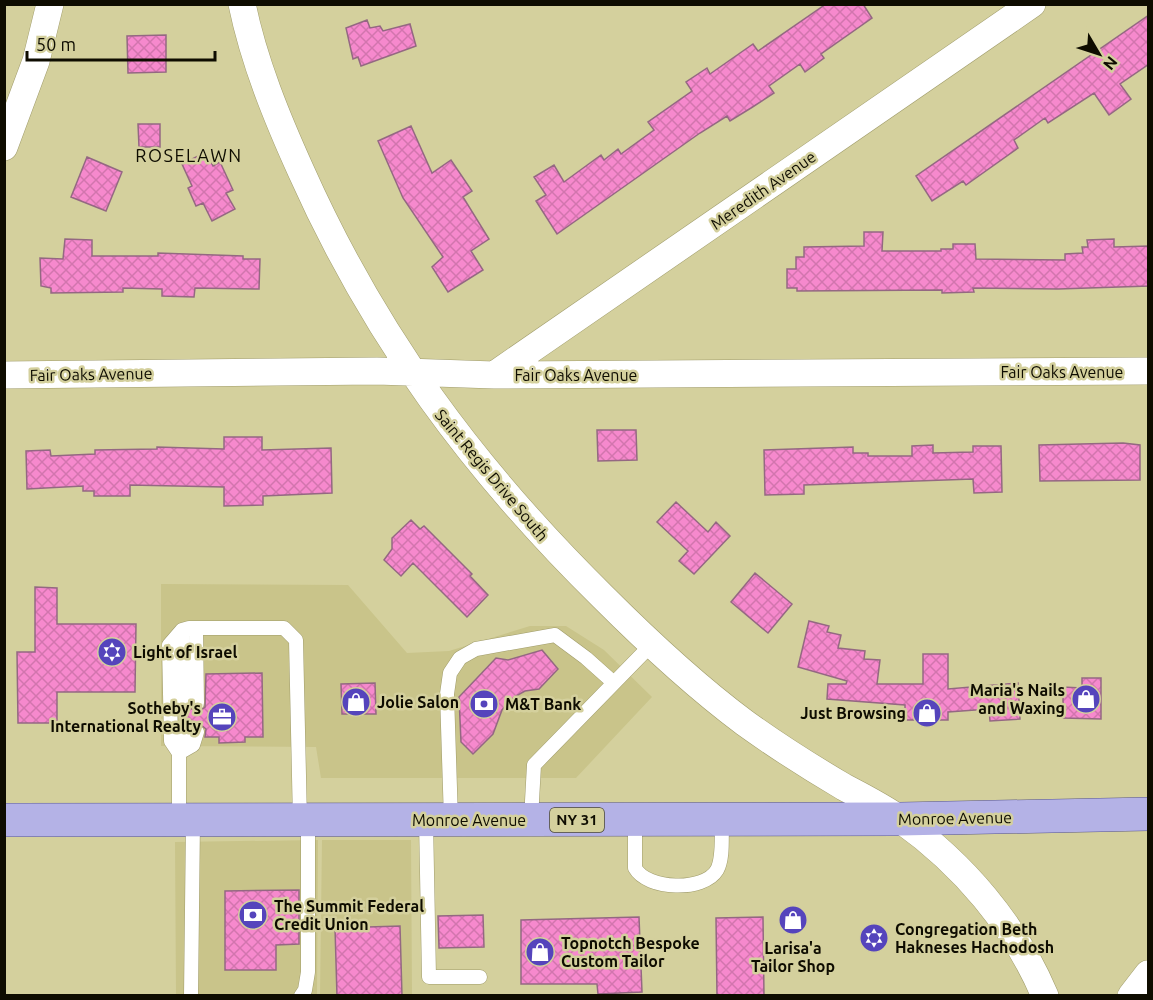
<svg xmlns="http://www.w3.org/2000/svg" width="1153" height="1000" viewBox="0 0 1153 1000" font-family="Ubuntu,sans-serif">
<style>
.built{fill:#c9c48a}
.building{fill:url(#building-cross-hatch);stroke:#946882;stroke-width:1.5}
.lines{fill:none;stroke-linecap:round;stroke-linejoin:round}
.service-casing{stroke:#a09c6b;stroke-width:15}
.minor-casing{stroke:#a09c6b;stroke-width:28}
.primary-casing{stroke:#59578a;stroke-width:34}
.service{stroke:#fff;stroke-width:14}
.minor{stroke:#fff;stroke-width:27}
.primary{stroke:#b4b2e6;stroke-width:33}
.labels{text-anchor:middle;stroke-width:5;stroke-linejoin:round;paint-order:stroke}
.shield{fill:#d4d09d;stroke:#49472f;stroke-width:1.5}
.shield-label{font-size:15px;font-weight:bold;fill:#0e0c00}
.street-label{font-size:16px;fill:#0e0c00;stroke:#d4d09d}
.poi-label{font-size:16px;font-weight:bold;fill:#0e0c00;stroke:#d4d09d;text-anchor:start}
.neighbourhood-label{font-size:18px;letter-spacing:1.5px;fill:#0e0c00;stroke:#d4d09d}
</style>
<defs>
<pattern id="building-cross-hatch" width="8" height="8" patternUnits="userSpaceOnUse" patternTransform="scale(1.5)"><rect width="8" height="8" fill="#f689cd"/><path d="M0 0l8 8M0 8l8-8" fill="none" stroke="#d275ae"/></pattern>
</defs>
<rect width="100%" height="100%" fill="#d4d09d"/>
<!-- built -->
<path class="built" d="M161 584 348 585 407 653 449 651 530 626H566L604 650 652 697 576 778H321L316 747 161 746Z
M318 840 317 995H176L175 842Z
M322 840H411L412 995 320 996Z"/>
<!-- building -->
<path class="building" d="M826 4H863L872 18 821 54 824 58 805 72 800 64 769 86 774 93 751 108 730 121 727 116 700 133 557 234 536 201 546 195 534 177 554 165 564 182 601 155 604 160 618 149 621 154 654 130 648 122 692 91 686 82 707 68 710 74 753 44 758 51Z
M1149 15V64L1120 84 1131 99 1109 115 1094 93 1048 123 1045 118 1014 140 1018 148 966 185 963 181 932 201 916 176Z
M367 20 370 28 380 26 383 31 410 24 416 46 361 66 358 57 353 59 346 28Z
M166 35V72L128 73 127 36Z
M138 124H160V147H139Z
M411 126 432 173 451 160 472 191 463 197 489 239 471 251 483 270 448 292 432 267 443 257 403 198 378 141Z
M206 152 213 166 220 162 233 190 226 193 235 209 212 221 203 203 196 206 188 188 192 186 182 164Z
M87 157 122 172 106 211 71 197Z
M864 232H883L882 251H941V249H953V244H975L976 259 1065 260V254L1083 253 1082 247H1088L1087 240 1114 239V247L1149 246V286L1058 289 973 288 974 292 942 293V290L797 291V288H787V269H796V257H804V247L864 246Z
M65 239 92 240V256H158V253L243 256V259H260L259 289 195 288 194 297 162 296V289L123 288V292L51 293V288L41 286 40 258 63 259Z
M597 430H636L637 460 598 461Z
M224 437H262V450L331 448 332 493 263 496V505L224 506V487L130 485V496H94V491H83V486L27 489 26 451 50 450 51 456 95 454V450L157 449V447L224 449Z
M1123 443 1140 445V480L1040 481 1039 445Z
M933 445V453L973 452V446H1001L1002 492 974 493 973 479 804 485V494L765 495 764 450 853 447V453H868V456H912V446Z
M676 502 708 532 716 522 730 536 694 574 679 561 688 551 657 522Z
M411 520 420 529 424 526 472 574 470 576 488 595 467 617 413 563 401 576 384 560 392 549V538Z
M755 573 792 604 768 633 731 602Z
M35 587 57 588V624H136L135 692H57V723H18L17 652H35Z
M809 621 829 626 827 632 841 635 838 648 865 651 864 659 880 660 877 684H923V654H948V689L1018 683 1020 719 990 721 989 709 948 712V720H905V705L827 699 828 684H846L847 681 798 667Z
M542 650 558 669 539 689 525 691 514 697 502 710 493 734 473 754 461 742 459 697 496 658 508 660Z
M262 673 263 737H245V742L219 743V737H205L206 729 200 724 190 727 181 723V712L190 708 198 712 205 707 206 674Z
M1082 678H1101V719L1063 718V687L1082 688Z
M375 683 376 714H342L341 684Z
M299 890V944L276 945V970H225V891Z
M483 915 484 947 439 948 438 916Z
M639 917 642 992 598 994 597 984H521V920Z
M763 917 764 996H717L716 918Z
M400 926 402 996H337L335 928Z"/>
<g class="lines">
<!-- service casing -->
<g class="service-casing">
<path id="service" d="M196 628 197 703
M182 630 183 703
M179 753 193 745 197 732
M179 753 183 732
M531 819 534 765 652 644
M426 820 429 977H480
M451 820 447 694 450 673 460 658 476 649 555 635 586 658 614 683
M635 820V868C647 890 704 892 717 870 724 857 721 834 722 819
M179 821V753L171 741 169 645 182 630 189 628H284L296 640 300 821
M191 996 193 821
M301 996 305 990 308 972V820"/>
</g>
<!-- minor casing -->
<g class="minor-casing">
<path id="minor" d="M242 4C254 62 277 118 301 171 375 337 474 470 603 597 647 641 694 685 745 723 777 746 810 767 844 787 863 797 883 807 901 820 963 864 1015 925 1045 996
M4 147 36 61 50 4
M4 375 377 371 494 375 1148 371
M494 375 1032 4
M1131 996 1148 974"/>
</g>
<!-- primary casing -->
<g class="primary-casing">
<path id="primary" d="M4 820 900 819 1148 814"/>
</g>
<!-- service -->
<use href="#service" class="service"/>
<!-- minor -->
<use href="#minor" class="minor"/>
<!-- primary -->
<use href="#primary" class="primary"/>
</g>
<!-- icons -->
<defs>
<g id="synagogue-disc" transform="scale(1.5)"><circle r="9.5" fill="#5544bc" stroke="#d4d09d"/><path d="M0-6.5L5.6 3.2H-5.6ZM0 6.5L5.6-3.2H-5.6Z" fill="#fff"/></g>
<g id="shop-disc" transform="scale(1.5)"><circle r="9.5" fill="#5544bc" stroke="#d4d09d"/><path d="M-5-2.5h2.3a2.7 3.5 0 0 1 5.4 0H5L5.5 6h-11ZM-1.5-2.5h3a1.5 2.3 0 0 0-3 0Z" fill="#fff"/></g>
<g id="bank-disc" transform="scale(1.5)"><circle r="9.5" fill="#5544bc" stroke="#d4d09d"/><path d="M-6-4H6V4H-6ZM0-2.3a2.3 2.3 0 1 0 0 4.6a2.3 2.3 0 1 0 0-4.6Z" fill="#fff"/></g>
<g id="office-disc" transform="scale(1.5)"><circle r="9.5" fill="#5544bc" stroke="#d4d09d"/><path d="M-6-3h4V-5.5h4V-3h4V5H-6ZM-1-4.5V-3h2v-1.5ZM-6 0V1H6V0Z" fill="#fff"/></g>
</defs>
<g fill-rule="evenodd">
<use href="#synagogue-disc" x="112" y="652"/>
<use href="#shop-disc" x="1086" y="699"/>
<use href="#shop-disc" x="356" y="702"/>
<use href="#bank-disc" x="484" y="704"/>
<use href="#shop-disc" x="927" y="713"/>
<use href="#office-disc" x="222" y="717"/>
<use href="#bank-disc" x="253" y="915"/>
<use href="#shop-disc" x="793" y="920"/>
<use href="#synagogue-disc" x="874" y="938"/>
<use href="#shop-disc" x="540" y="952"/>
</g>
<g class="labels">
<!-- shield labels -->
<rect class="shield" x="550" y="808" width="54" height="24" rx="4.5"/>
<g class="shield-label">
<text x="577" y="825">NY 31</text>
</g>
<!-- street labels -->
<g class="street-label">
<text transform="translate(763 190) rotate(-35)" y="6">Meredith Avenue</text>
<text x="1062" y="378">Fair Oaks Avenue</text>
<text transform="translate(91 374) rotate(-1)" y="6">Fair Oaks Avenue</text>
<text x="576" y="381">Fair Oaks Avenue</text>
<text transform="translate(492 475) rotate(50)" y="6">Saint Regis Drive South</text>
<text transform="translate(955 818) rotate(-1)" y="6">Monroe Avenue</text>
<text x="469" y="826">Monroe Avenue</text>
</g>
<!-- poi labels -->
<g class="poi-label">
<text x="133" y="658">Light of Israel</text>
<text x="1065" y="696" text-anchor="end">Maria's Nails<tspan x="1065" dy="18">and Waxing</tspan></text>
<text x="377" y="708">Jolie Salon</text>
<text x="505" y="710">M&amp;T Bank</text>
<text x="201" y="714" text-anchor="end">Sotheby's<tspan x="201" dy="18">International Realty</tspan></text>
<text x="906" y="719" text-anchor="end">Just Browsing</text>
<text x="274" y="912">The Summit Federal<tspan x="274" dy="18">Credit Union</tspan></text>
<text x="895" y="935">Congregation Beth<tspan x="895" dy="18">Hakneses Hachodosh</tspan></text>
<text x="561" y="949">Topnotch Bespoke<tspan x="561" dy="18">Custom Tailor</tspan></text>
<text x="793" y="954" text-anchor="middle">Larisa'a<tspan x="793" dy="18">Tailor Shop</tspan></text>
</g>
<!-- neighbourhood labels -->
<g class="neighbourhood-label">
<text x="189" y="162">ROSELAWN</text>
</g>
</g>
<!-- border -->
<rect width="1153" height="1000" fill="none" stroke="#0e0c00" stroke-width="12"/>
<!-- north arrow -->
<g transform="translate(1099 54) rotate(129)" stroke="#d4d09d" stroke-width="4.5" paint-order="stroke">
<path d="M0-4.5L10 22L0 15L-10 22Z" fill="#0e0c00"/>
<text y="-9" font-size="16" font-weight="bold" text-anchor="middle" fill="#0e0c00">N</text>
</g>
<!-- scale -->
<path d="M27 51v9h188v-9" fill="none" stroke="#0e0c00" stroke-width="3"/>
<text x="36" y="51" font-size="18" fill="#0e0c00" stroke="#d4d09d" stroke-width="4.5" paint-order="stroke">50 m</text>
</svg>
